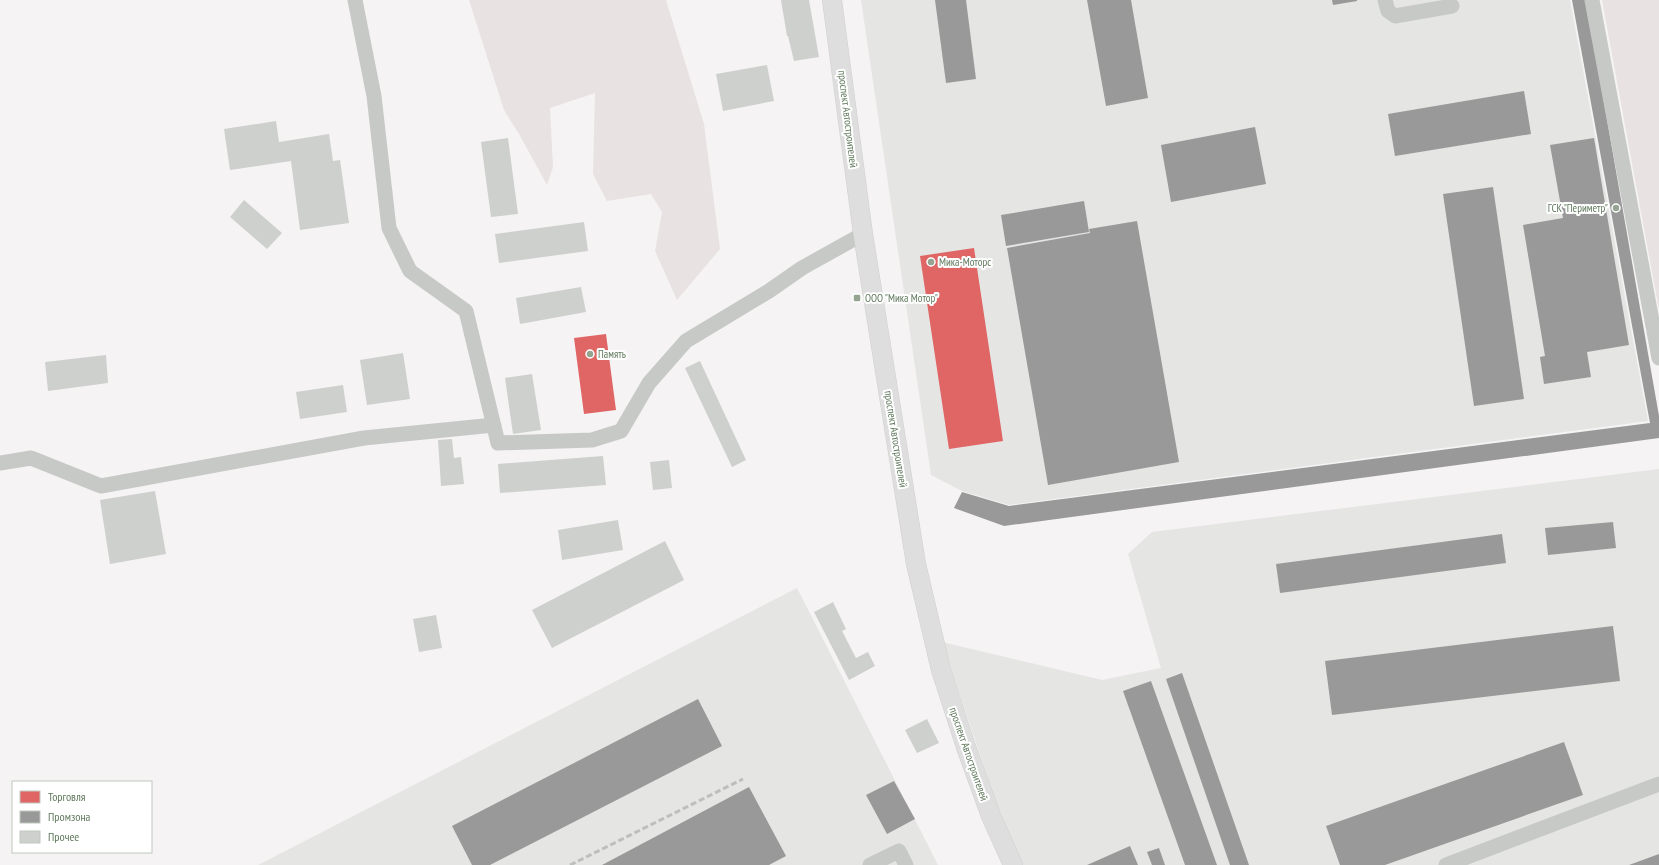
<svg xmlns="http://www.w3.org/2000/svg" width="1659" height="865" viewBox="0 0 1659 865" font-family="'PT Sans Narrow',sans-serif">
<style>
.built{fill:#e5e5e3}
.green{fill:#e8e2e2}
.shops{fill:#e06666}
.industry{fill:#999}
.building{fill:#ced0ce}
.lines{fill:none;stroke-linecap:round;stroke-linejoin:round}
.major-casing{stroke:#d0d0cf;stroke-width:20}
.minor{stroke:#c7c9c7;stroke-width:15}
.major{stroke:#dddedd;stroke-width:19}
.rail{stroke:#bdbfbd;stroke-width:3;stroke-dasharray:6 3;stroke-linecap:butt}
.poi-dot{fill:#94a491;stroke:#fff;stroke-width:1.5}
.labels{text-anchor:middle;stroke-width:4;stroke-linejoin:round;paint-order:stroke}
.street-label{font-size:11px;fill:#60795c;stroke:#fff}
.poi-label{font-size:11px;fill:#60795c;stroke:#fff;text-anchor:start}
</style>
<rect width="100%" height="100%" fill="#f5f3f4"/>
<!-- built -->
<path class="built" d="M861 0H1570L1648 421 1009 505 962 491 931 475Z
M1659 469V865H1023L1006 832 942 642 1102 680 1161 668 1128 554 1152 532Z
M797 588 938 865H258Z"/>
<!-- green -->
<path class="green" d="M469 0H666L704 124 720 249 677 300 655 251 662 212 651 194 607 201 593 174 595 93 550 108 553 167 547 185 519 134 504 110Z
M1602 0H1659V310Z"/>
<!-- shops -->
<path class="shops" d="M974 248 1003 441 949 449 920 256Z
M606 334 616 410 584 414 574 338Z"/>
<!-- industry -->
<path class="industry" d="M935 0H966L976 79 946 83Z
M1087 0H1131L1148 98 1106 106Z
M1332 0H1357V1L1333 5Z
M1572 0H1586L1659 416V438L1004 526 954 508 962 492 1009 506 1650 423Z
M1524 91 1531 134 1395 156 1388 114Z
M1255 127 1266 184 1171 202 1161 145Z
M1594 138 1629 345 1587 352 1591 377 1544 384 1540 357 1545 356 1523 225 1563 218 1550 145Z
M1493 187 1524 399 1474 406 1443 194Z
M1084 201 1089 232 1006 246 1001 215Z
M1137 221 1179 462 1048 485 1007 248 1090 233 1089 229Z
M1613 522 1616 548 1548 555 1545 528Z
M1502 534 1506 563 1280 593 1276 564Z
M1613 626 1620 681 1332 715 1325 661Z
M1182 673 1249 865H1230L1166 679Z
M1151 681 1217 865H1185L1123 691Z
M698 699 722 746 490 865H472L452 826Z
M1564 742 1583 795 1385 865H1340L1326 826Z
M894 781 915 819 887 834 866 795Z
M749 787 786 856 769 865H602Z
M1130 846 1138 865H1087Z
M1159 848 1165 865H1152L1147 852Z
M1659 854V865H1629Z"/>
<!-- building -->
<path class="building" d="M781 0H809L819 57 794 61 788 36H787Z
M767 65 774 101 723 111 716 74Z
M276 121 279 142 329 134 333 161 340 160 349 223 300 230 291 161 230 170 224 129Z
M508 138 518 214 491 217 481 142Z
M244 200 282 233 267 249 230 217Z
M584 222 588 251 499 263 495 234Z
M581 287 586 312 520 324 516 298Z
M403 353 410 399 367 405 360 360Z
M106 355 108 383 48 391 45 362Z
M700 361 746 460 732 467 685 368Z
M532 374 541 430 513 434 505 378Z
M343 385 347 412 300 419 296 392Z
M452 439 454 458 461 457 464 484 441 486 438 440Z
M603 456 606 485 500 493 498 464Z
M669 460 672 488 653 490 650 462Z
M155 491 166 554 110 564 100 500Z
M618 520 623 550 562 560 558 530Z
M665 541 684 580 552 648 532 610Z
M833 602 846 629 842 631 856 658 868 652 875 666 849 680 814 612Z
M436 615 442 648 419 652 413 619Z
M927 719 939 743 917 753 905 730Z"/>
<g class="lines">
<!-- major casing -->
<g class="major-casing">
<path id="major" d="M832 0 863 234 916 564 941 670 966 747 991 816 1013 865"/>
</g>
<!-- minor -->
<path class="minor" d="M355 0 374 96 389 228 410 271 466 311 498 443 592 440 621 431 649 383 686 341 769 291 802 268 863 234
M1385 0 1388 11 1395 16 1452 6
M1592 0 1659 358
M0 463 31 458 101 486 364 438 494 425
M870 865 899 851 906 865
M1446 865 1659 784"/>
<!-- major -->
<use href="#major" class="major"/>
<!-- rail -->
<path class="rail" d="M570 865 743 779"/>
</g>
<!-- markers -->
<g class="poi-dot">
<circle cx="1616" cy="208" r="4"/>
<circle cx="931" cy="262" r="4"/>
<rect x="853" y="294" width="8" height="8" rx="2"/>
<circle cx="590" cy="354" r="4"/>
</g>
<g class="labels">
<!-- street labels -->
<g class="street-label">
<text transform="translate(848 119) rotate(83)" y="4">проспект Автостроителей</text>
<text transform="translate(896 439) rotate(81)" y="4">проспект Автостроителей</text>
<text transform="translate(969 754) rotate(71)" y="4">проспект Автостроителей</text>
</g>
<!-- poi labels -->
<g class="poi-label">
<text x="1608" y="212" text-anchor="end">ГСК "Периметр"</text>
<text x="939" y="266">Мика-Моторс</text>
<text x="865" y="302">ООО "Мика Мотор"</text>
<text x="598" y="358">Память</text>
</g>
</g>
<!-- legend -->
<rect x="12" y="781" width="140" height="72" fill="#ffffff" stroke="#bfc9be"/>
<rect x="20" y="791" width="20" height="12" fill="#e06666" stroke="#bfc9be"/>
<text x="48" y="801" font-size="12" fill="#60795c">Торговля</text>
<rect x="20" y="811" width="20" height="12" fill="#999999" stroke="#bfc9be"/>
<text x="48" y="821" font-size="12" fill="#60795c">Промзона</text>
<rect x="20" y="831" width="20" height="12" fill="#ced0ce" stroke="#bfc9be"/>
<text x="48" y="841" font-size="12" fill="#60795c">Прочее</text>
</svg>
